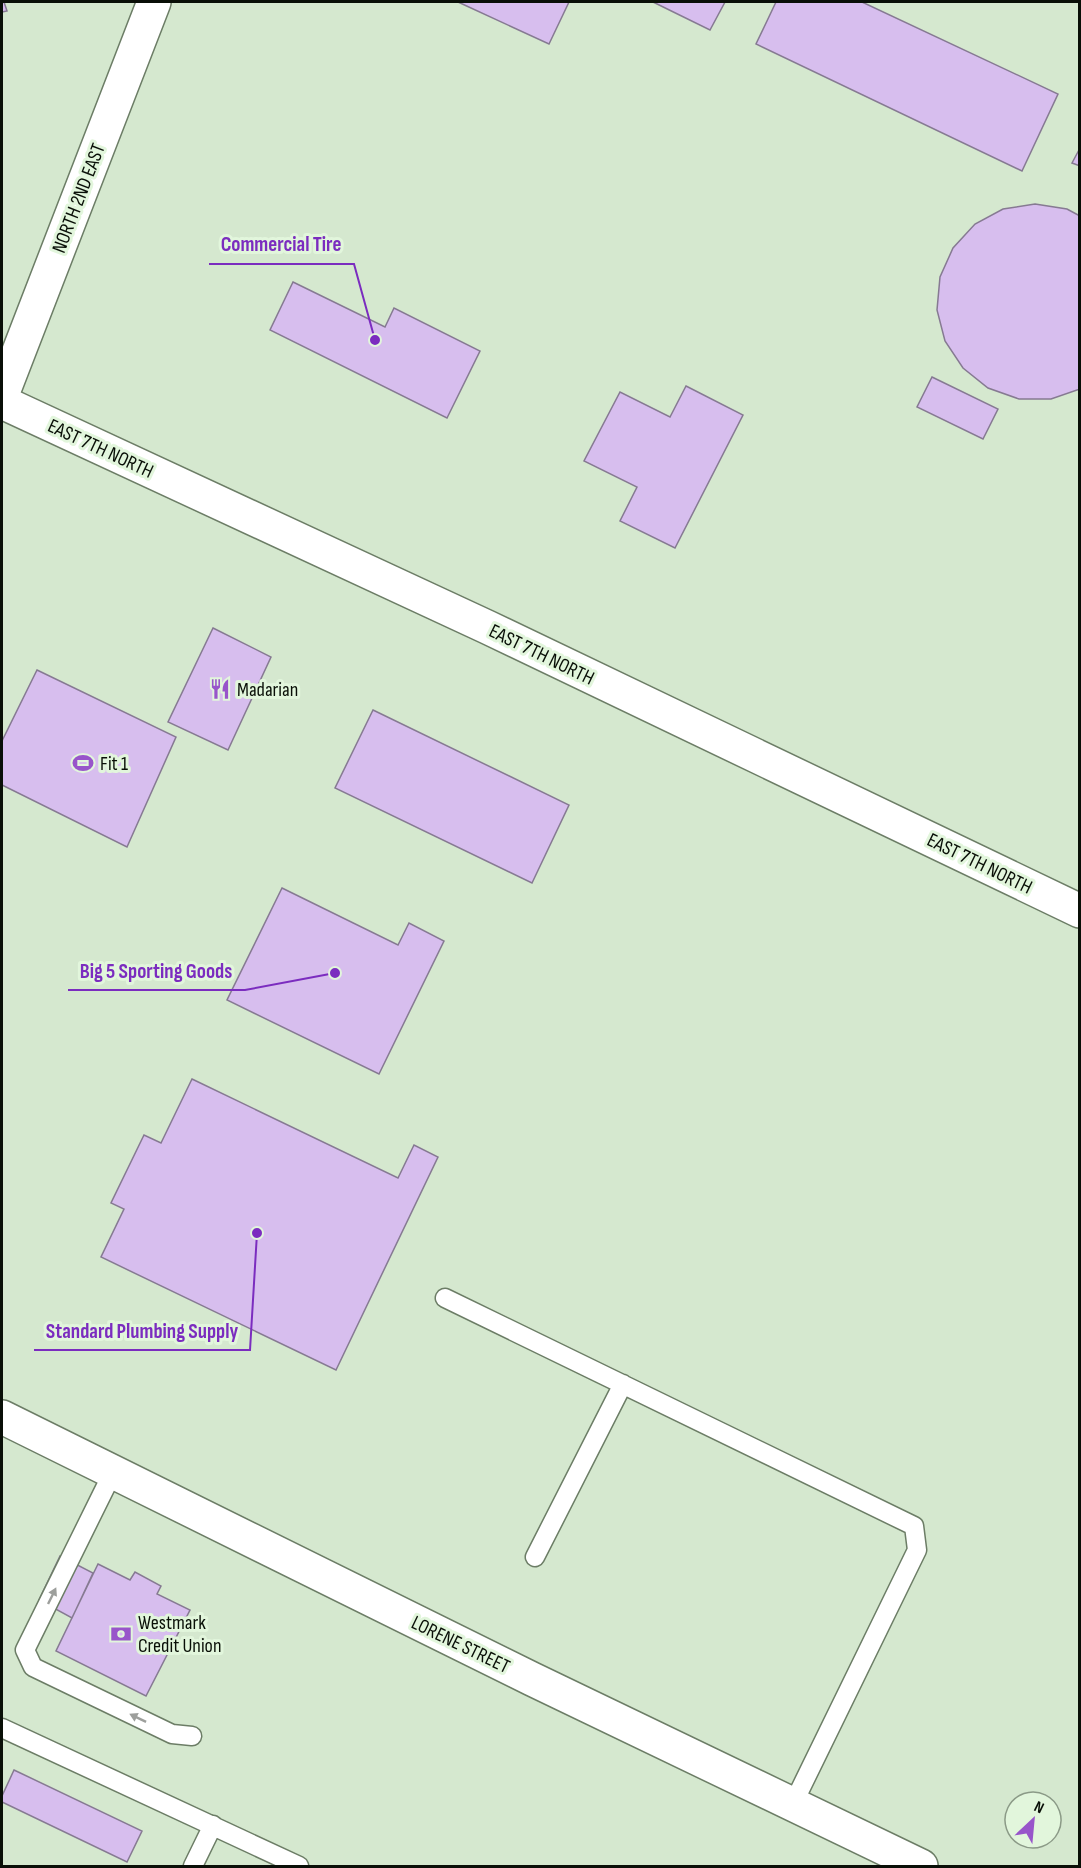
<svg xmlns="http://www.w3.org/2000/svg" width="1081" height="1868" viewBox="0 0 1081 1868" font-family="'Sofia Sans Condensed',sans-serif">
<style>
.building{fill:#d7beee;stroke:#867a92;stroke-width:1.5}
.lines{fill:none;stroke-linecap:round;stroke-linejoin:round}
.lane-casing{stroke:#6c7d66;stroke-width:21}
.street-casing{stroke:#6c7d66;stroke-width:36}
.primary-casing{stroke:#6c7d66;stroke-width:36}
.lane{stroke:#fff;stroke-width:18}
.street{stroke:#fff;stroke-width:33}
.primary{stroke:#fff;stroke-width:33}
.oneway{fill:#9d9f9c}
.labels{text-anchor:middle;stroke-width:6;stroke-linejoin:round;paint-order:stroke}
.street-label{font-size:20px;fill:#090f07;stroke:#e2f6dc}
.poi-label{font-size:20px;fill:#090f07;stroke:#e2f6dc;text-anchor:start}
.leader{fill:none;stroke:#7b2cbf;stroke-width:2}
.callout-dot{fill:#7b2cbf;stroke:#e2f6dc;stroke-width:2}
.callout-label{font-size:21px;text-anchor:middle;font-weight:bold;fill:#7b2cbf;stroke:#e2f6dc;stroke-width:6;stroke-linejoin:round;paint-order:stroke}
</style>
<rect width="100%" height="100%" fill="#d5e8cf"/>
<!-- building -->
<path class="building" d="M2 2H4L7 11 2 12Z
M458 2H569L549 44Z
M653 2H725L710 30Z
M776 2H862L1058 94 1022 171 756 44Z
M1080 148V166L1072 163Z
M1035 204 1067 209 1080 216V389L1051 399H1019L988 388 963 368 945 341 937 310 940 277 953 248 975 224 1003 209Z
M293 282 385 327 394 308 480 351 447 418 270 330Z
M932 377 998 409 983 439 917 407Z
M686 386 743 415 675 548 620 521 637 487 584 461 620 392 670 417Z
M213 628 271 657 228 750 168 722Z
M37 670 176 737 127 847 2 785V741Z
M373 710 569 805 532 883 335 788Z
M282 888 398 945 409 923 444 941 379 1074 227 1000Z
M192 1079 398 1178 414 1145 438 1157 336 1370 101 1257 124 1209 111 1203 144 1135 161 1143Z
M60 1556 93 1573 72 1618 39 1600Z
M98 1564 130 1580 135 1572 161 1586 157 1594 190 1610 146 1696 56 1651Z
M14 1770 142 1831 127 1862 2 1802V1796Z"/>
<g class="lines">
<!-- lane casing -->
<g class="lane-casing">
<path id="lane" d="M445 1298 914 1526 917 1550 793 1804
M113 1472 25 1650 33 1667 172 1734 192 1736
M535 1557 623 1384
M2 1728 299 1866
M193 1866 213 1825"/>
</g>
<!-- street casing -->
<g class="street-casing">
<path id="street" d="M2 402 487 627 1080 911
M2 1417 532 1679 921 1866"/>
</g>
<!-- primary casing -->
<g class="primary-casing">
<path id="primary" d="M2 395 154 2"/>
</g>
<!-- lane -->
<use href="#lane" class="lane"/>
<!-- street -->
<use href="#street" class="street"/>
<!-- primary -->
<use href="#primary" class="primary"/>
</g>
<!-- one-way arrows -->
<defs><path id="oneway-solid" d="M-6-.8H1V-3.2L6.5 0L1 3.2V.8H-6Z" transform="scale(1.5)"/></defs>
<g class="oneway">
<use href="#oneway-solid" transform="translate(52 1596) rotate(-64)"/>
<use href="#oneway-solid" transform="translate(138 1718) rotate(-154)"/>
</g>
<!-- icons -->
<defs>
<g id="restaurant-bare" transform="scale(1.62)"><path d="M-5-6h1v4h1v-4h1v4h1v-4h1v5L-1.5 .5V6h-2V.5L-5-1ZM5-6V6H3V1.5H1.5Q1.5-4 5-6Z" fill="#9855ca" stroke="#e2f6dc" stroke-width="2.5" paint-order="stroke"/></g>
<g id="stadium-bare" transform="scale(1.62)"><path d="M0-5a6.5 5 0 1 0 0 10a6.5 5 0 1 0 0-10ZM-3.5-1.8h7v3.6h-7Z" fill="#9855ca" stroke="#e2f6dc" stroke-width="2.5" paint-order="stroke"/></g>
<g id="bank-bare" transform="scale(1.62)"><path d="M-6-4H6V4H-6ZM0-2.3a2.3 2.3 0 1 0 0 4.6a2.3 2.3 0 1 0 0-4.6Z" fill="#9855ca" stroke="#e2f6dc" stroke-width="2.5" paint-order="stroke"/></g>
</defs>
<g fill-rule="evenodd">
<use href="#restaurant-bare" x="220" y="689"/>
<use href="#stadium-bare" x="83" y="763"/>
<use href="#bank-bare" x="121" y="1634"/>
</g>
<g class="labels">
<!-- street labels -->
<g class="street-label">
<text transform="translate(78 198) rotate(-69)" y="7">NORTH 2ND EAST</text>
<text transform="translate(101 448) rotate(25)" y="7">EAST 7TH NORTH</text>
<text transform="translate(542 654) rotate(26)" y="7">EAST 7TH NORTH</text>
<text transform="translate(980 863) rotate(26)" y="7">EAST 7TH NORTH</text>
<text transform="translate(461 1644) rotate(26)" y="7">LORENE STREET</text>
</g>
<!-- poi labels -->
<g class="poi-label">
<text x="237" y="696">Madarian</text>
<text x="100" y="770">Fit 1</text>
<text x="138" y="1629">Westmark<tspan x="138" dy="23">Credit Union</tspan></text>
</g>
</g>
<!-- callouts -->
<path class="leader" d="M375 340L354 264H209M335 973L245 990H68M257 1233L250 1350H34"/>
<g class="callout-dot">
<circle cx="375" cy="340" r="6"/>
<circle cx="335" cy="973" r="6"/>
<circle cx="257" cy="1233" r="6"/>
</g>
<g class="callout-label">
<text x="281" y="251">Commercial Tire</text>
<text x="156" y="978">Big 5 Sporting Goods</text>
<text x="142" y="1338">Standard Plumbing Supply</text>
</g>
<!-- border -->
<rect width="1081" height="1868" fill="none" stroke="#090f07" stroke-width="6"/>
<!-- north arrow -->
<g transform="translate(1033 1820) rotate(26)"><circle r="28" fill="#e2f6dc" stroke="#8b9a87" stroke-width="1.5"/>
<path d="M0-4.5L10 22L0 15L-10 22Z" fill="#9855ca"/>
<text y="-9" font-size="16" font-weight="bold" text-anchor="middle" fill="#090f07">N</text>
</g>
</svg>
